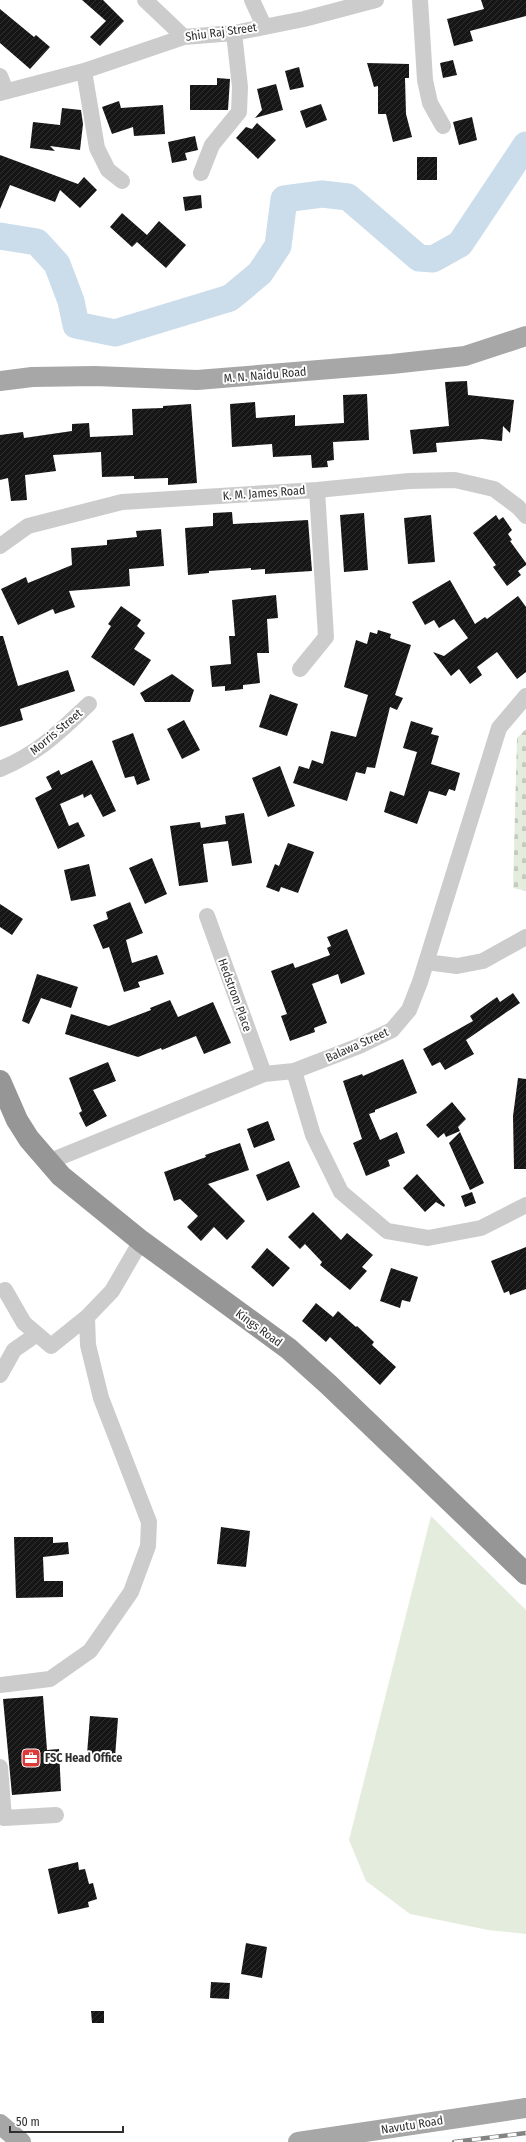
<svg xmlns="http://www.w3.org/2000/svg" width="526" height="2142" viewBox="0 0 526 2142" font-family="'Fira Sans Condensed',sans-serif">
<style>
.green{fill:#e4ecdd}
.cemetery{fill:url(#cemetery-stones)}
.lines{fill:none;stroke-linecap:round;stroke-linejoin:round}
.river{stroke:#cbdceb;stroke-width:27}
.building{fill:url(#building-hatch)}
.minor{stroke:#ccc;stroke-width:16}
.major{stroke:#a7a7a7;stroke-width:20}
.highway{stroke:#969696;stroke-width:22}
.rail-casing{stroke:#848484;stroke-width:4.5}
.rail{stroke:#fff;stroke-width:3;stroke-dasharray:9;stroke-linecap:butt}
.labels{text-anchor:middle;stroke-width:4;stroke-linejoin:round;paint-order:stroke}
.street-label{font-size:12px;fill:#2f2f2f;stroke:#fff}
.poi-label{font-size:12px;font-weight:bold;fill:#2f2f2f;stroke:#fff;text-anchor:start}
</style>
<defs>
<pattern id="cemetery-stones" width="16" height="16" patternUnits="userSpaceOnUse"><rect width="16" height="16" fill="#e4ecdd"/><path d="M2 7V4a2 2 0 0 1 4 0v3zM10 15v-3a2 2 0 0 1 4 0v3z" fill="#c4cbbe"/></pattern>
<pattern id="building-hatch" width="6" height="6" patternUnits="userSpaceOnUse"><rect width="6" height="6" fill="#161616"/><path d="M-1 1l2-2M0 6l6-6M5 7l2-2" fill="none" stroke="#303030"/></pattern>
</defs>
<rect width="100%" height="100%" fill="#fff"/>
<!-- green -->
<path class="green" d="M431 1516 526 1610V1934L488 1930 410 1914 366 1881 349 1840Z"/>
<!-- cemetery -->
<path class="cemetery" d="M526 729V891L513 888 517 738Z"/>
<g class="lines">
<!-- river -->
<path class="river" d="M0 236 37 242 57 264 71 301 76 325 115 333 230 298 260 273 278 246 284 199 322 194 348 197 419 258 433 259 460 244 526 145"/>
</g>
<!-- building -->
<path class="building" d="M82 0H103L124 21 100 46 90 37 106 21Z
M481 0H526V16L470 31 473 41 454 46 447 19 484 9Z
M0 9 34 37 36 35 50 47 30 69 0 43Z
M453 60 457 75 443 78 440 63Z
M367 63 409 64V78H405L406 114 412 137 393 142 386 114H378V86L374 87Z
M299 67 304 87 290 90 285 71Z
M217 78 230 79 228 110H190V85H217Z
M276 84 283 110 255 118 262 110 257 89Z
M119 101 121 108 163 105 165 134 134 136 133 127 112 134 102 107Z
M321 104 327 120 306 128 300 111Z
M62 108 81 110 83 124 80 150 50 146 55 151 30 148 33 122 60 125Z
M472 117 477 140 459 145 453 122Z
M257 123 276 140 258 159 236 138 246 127 252 129Z
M195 136 198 150 185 153 187 160 172 163 168 142Z
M0 155 78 184 84 177 97 190 80 208 60 190 55 202 10 185 0 209Z
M417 157H437V180H417Z
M201 195 202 208 185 211 183 197Z
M122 213 147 235 159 221 186 245 166 268 137 242 132 247 110 227Z
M467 381 468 395 514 400 510 433 503 426 502 441 482 439 436 443 437 452 413 454 410 430 449 426 445 382Z
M367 394 369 440 333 442 334 460 327 461 328 467 312 468 311 455 273 457 272 444 232 447 230 404 255 402 256 418 295 415V426L344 423 343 395Z
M191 404 197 483 168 485V478L134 479V476L102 477 101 452 53 455 56 471 25 475 27 500 11 501 8 478 0 480V435L23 432 24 438 72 431V424L89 423 90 437 133 435 132 409 163 408V406Z
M232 512 233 524 308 520 312 571 265 574V569L251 570V568L209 571V573L188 575 185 528 213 526V513Z
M364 513 368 570 344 572 340 515Z
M431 515 435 562 408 564 404 518Z
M496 515 499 520 503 517 512 530 508 534 512 540 510 541 526 563V565L518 571 521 575 507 586 493 567 496 565 473 533Z
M161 529 164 566 129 569 130 586 69 591 75 607 55 614 53 609 18 625 1 589 26 577 28 583 72 565 71 548 107 545V540L137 537 136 531Z
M450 580 475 624 485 617 487 619 518 596 526 607V672L517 679 497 652 477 667 482 675 470 684 459 669 451 676 433 652 444 656 468 638 454 619 439 628 434 620 425 625 412 602Z
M276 595 278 618 267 619 269 653H257L260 683 243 685V689L225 691V686L212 687 210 666 231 664 229 636H235L232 600Z
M121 606 141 620 137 626 145 633 134 649 151 660 134 686 91 657 111 626 108 624Z
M378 630 391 634 390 638 411 645 395 695 403 698 397 710 390 707 375 768 367 767 365 774 356 772 347 801 293 783 299 766 309 769 312 760 323 764 331 731 356 737 368 695 344 687 356 640 367 644 370 632 377 634Z
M0 636H3L18 686 68 670 75 691 20 709 23 720 0 727Z
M172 674 194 690 190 702H145L140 693Z
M270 694 298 704 287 736 259 727Z
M184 720 200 750 182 759 167 729Z
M411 721 433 728 431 734 439 736 431 764 460 773 455 791 449 789 446 796 429 791 417 824 384 812 390 791 404 796 417 752 403 748Z
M133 733 150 780 137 785 134 776 125 778 112 741Z
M92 760 116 811 103 817 91 794 84 798 83 794 60 804 69 826 78 822 85 836 58 849 35 798 52 789 46 777 59 770 61 775Z
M280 766 295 806 268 817 252 778Z
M244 813 252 863 232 866 228 841 203 844 208 882 179 886 170 826 200 822 201 828 226 824 225 816Z
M288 843 314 852 298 893 281 887 279 892 266 887 275 864 279 866Z
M152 858 167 894 145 904 129 868Z
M89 864 96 896 71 901 64 870Z
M130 902 143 933 126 940 132 963 157 955 164 974 138 982 140 987 124 992 109 947 103 949 93 925 108 919 106 912Z
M0 904 23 919 12 935 0 927Z
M347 929 365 974 341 984 338 974 312 984 327 1023 314 1028 315 1032 290 1041 281 1016 287 1014 271 971 293 963 295 968 330 955 327 948 331 946 327 937Z
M37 974 78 987 71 1008 41 998 29 1024 22 1021Z
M513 993 520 1003 466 1040 474 1054 445 1070 440 1062 432 1066 423 1049 473 1021 470 1016 497 997 500 1002Z
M170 1000 178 1017 213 1002 231 1043 204 1054 196 1036 162 1050 161 1048 138 1057 65 1034 71 1014 109 1026 151 1010 150 1008Z
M403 1059 417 1093 375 1110V1112L369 1114 380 1140 397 1132 405 1153 388 1160 390 1166 366 1176 353 1143 362 1139 343 1081 362 1074 363 1076Z
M108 1062 116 1081 93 1090 107 1116 86 1127 79 1113 82 1111 69 1078Z
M518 1078 526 1079V1169H514L513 1116Z
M452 1102 466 1119 458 1127 460 1131 446 1137 444 1133 438 1138 426 1125Z
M268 1121 275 1140 254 1148 247 1129Z
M460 1132 484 1183 470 1190 449 1143Z
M240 1143 249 1170 208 1184 245 1221 227 1240 214 1227 201 1241 187 1227 198 1216 180 1199 174 1201 164 1172 206 1157 205 1155Z
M289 1161 300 1187 267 1201 256 1175Z
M417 1174 445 1205 444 1207 436 1202 425 1212 403 1188Z
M472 1192 476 1203 465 1207 461 1196Z
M313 1212 341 1240 347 1233 373 1255 362 1267 367 1271 350 1290 320 1265 322 1262 305 1244 300 1249 288 1237Z
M526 1247V1289L510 1295 509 1291 504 1293 491 1261Z
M267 1248 290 1268 273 1287 251 1267Z
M391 1268 418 1277 410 1302 402 1300 400 1308 380 1301Z
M316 1303 333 1317 338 1311 356 1327 357 1326 374 1342 372 1345 396 1367 380 1385 330 1337 326 1342 302 1321Z
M221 1527 250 1531 246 1567 217 1564Z
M14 1537H53V1543L68 1542 69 1554 43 1557 44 1581H63V1597L16 1598Z
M43 1696 47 1750 59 1749 61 1791 12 1795 3 1699Z
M90 1716 118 1718 115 1757 87 1754Z
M78 1862 79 1870 85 1869 89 1884 93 1883 97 1899 88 1902 89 1907 58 1914 48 1869Z
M246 1943 267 1947 262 1978 241 1974Z
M211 1982 230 1983 229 1999 210 1998Z
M91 2011H104V2023H92Z"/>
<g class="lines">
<!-- minor -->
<path class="minor" d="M145 0 184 37
M252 0 264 26
M420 0 425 80 430 103 443 126
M84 71 97 148 108 170 122 181
M0 76 6 91
M0 93 84 71 184 37 234 33 304 19 376 0
M201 173 212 145 239 112 240 87 234 33
M0 546 28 526 122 502 317 490 409 481 455 480 494 489 518 507 526 516
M300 669 326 637 317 490
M0 769C39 753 59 732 89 704
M207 916 264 1074
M426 962 457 966 483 961 526 937
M294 1071 313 1135 341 1192 387 1231 428 1238 481 1228 526 1205
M48 1162 264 1074 294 1071 359 1046 392 1030 409 1010 420 982 499 728 526 696
M5 1290 24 1323 51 1346 87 1317
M0 1375 14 1350 37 1334
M0 1685 50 1679 90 1651 131 1592 148 1546 149 1522 101 1398 88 1345 87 1317 112 1291 141 1241
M0 1767 4 1818 56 1815"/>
<!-- major -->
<path class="major" d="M0 381 32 377 95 376 197 380 392 364 465 356 526 336
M0 2124 21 2142
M298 2142 526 2108"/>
<!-- highway -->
<path class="highway" d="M0 1081 17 1120 29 1139 61 1176 141 1241 289 1349 329 1385 526 1574"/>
<!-- rail casing -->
<g class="rail-casing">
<path id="rail" d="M454 2142 526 2133"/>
</g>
<!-- rail -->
<use href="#rail" class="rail"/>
</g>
<!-- icons -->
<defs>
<g id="office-square" transform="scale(1)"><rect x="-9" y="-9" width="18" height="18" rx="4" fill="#de3a39" stroke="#fff"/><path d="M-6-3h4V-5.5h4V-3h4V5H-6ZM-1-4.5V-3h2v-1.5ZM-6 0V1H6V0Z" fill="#fff"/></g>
</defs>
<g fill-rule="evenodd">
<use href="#office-square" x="31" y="1758"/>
</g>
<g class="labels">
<!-- street labels -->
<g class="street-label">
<text transform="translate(221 32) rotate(-8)" y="4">Shiu Raj Street</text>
<text transform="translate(265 375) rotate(-5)" y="4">M. N. Naidu Road</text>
<text transform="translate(264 493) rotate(-4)" y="4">K. M. James Road</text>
<text transform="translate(56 732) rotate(-40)" y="4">Morris Street</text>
<text transform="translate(235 995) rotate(70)" y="4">Hedstrom Place</text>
<text transform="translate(357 1045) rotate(-24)" y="4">Balawa Street</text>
<text transform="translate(259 1328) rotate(36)" y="4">Kings Road</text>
<text transform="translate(412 2125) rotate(-9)" y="4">Navutu Road</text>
</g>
<!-- poi labels -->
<g class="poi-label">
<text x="45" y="1762">FSC Head Office</text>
</g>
</g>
<!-- scale -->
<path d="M10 2126v6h113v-6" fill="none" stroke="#2f2f2f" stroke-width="2"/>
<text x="16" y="2126" font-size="12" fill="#2f2f2f" stroke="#ffffff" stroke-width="3" paint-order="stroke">50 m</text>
</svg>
